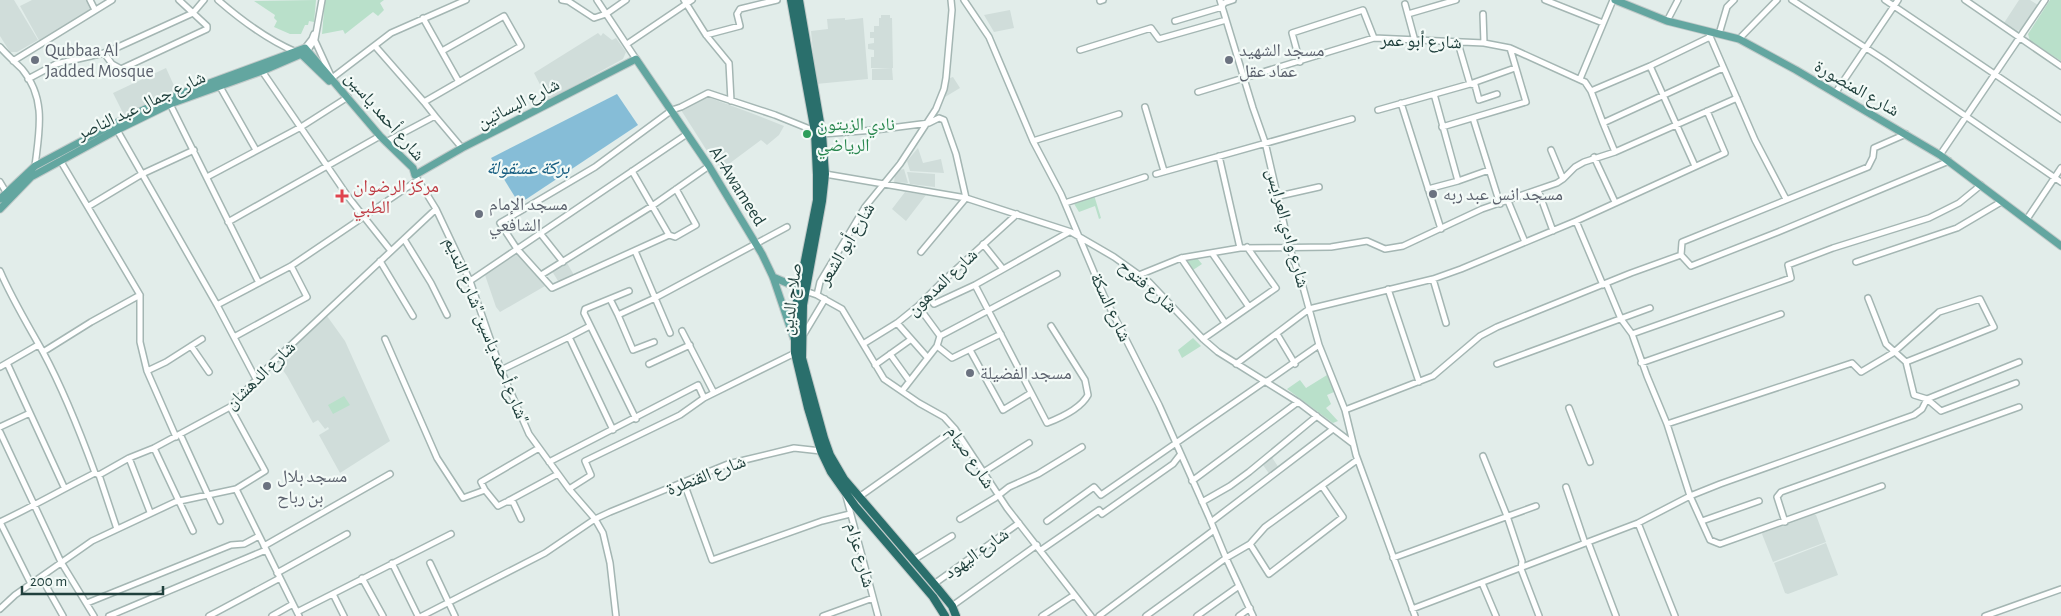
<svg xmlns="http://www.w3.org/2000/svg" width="2061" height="616" viewBox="0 0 2061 616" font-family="'Alegreya Sans','Noto Naskh Arabic',sans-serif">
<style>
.built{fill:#d0ddda}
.green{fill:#b9e0ca}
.water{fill:#86bdd7}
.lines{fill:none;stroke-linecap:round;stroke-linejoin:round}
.minor-casing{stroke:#a4b6b3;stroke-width:8}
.major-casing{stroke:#c1cac9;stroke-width:9}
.highway-casing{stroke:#c1cac9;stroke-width:10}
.minor{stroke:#fff;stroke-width:5}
.major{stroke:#63a6a0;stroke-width:7}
.highway{stroke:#2a6f6c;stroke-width:8}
.worship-dot{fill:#6b7280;stroke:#f3faf7;stroke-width:2}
.leisure-dot{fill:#2e9e5b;stroke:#f3faf7;stroke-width:2}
.health-dot{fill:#e0444e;stroke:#f3faf7;stroke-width:2}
.labels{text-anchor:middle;stroke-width:4.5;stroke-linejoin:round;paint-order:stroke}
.street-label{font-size:18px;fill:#20403d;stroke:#f3faf7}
.worship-label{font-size:18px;fill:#5b616d;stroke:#f3faf7;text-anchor:start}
.leisure-label{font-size:18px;fill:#27864d;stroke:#f3faf7;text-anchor:start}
.health-label{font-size:18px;fill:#be3a42;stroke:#f3faf7;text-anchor:start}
.water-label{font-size:19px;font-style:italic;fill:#165d81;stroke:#f3faf7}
</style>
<rect width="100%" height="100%" fill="#e2edea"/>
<!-- built -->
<path class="built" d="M0 0H14L38 40 17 52H10L0 36Z
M32 0H89L95 8 40 42 20 6Z
M2019 0H2030L2038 5 2021 30 2016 31 2004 23Z
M1010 10 1014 28 994 32 984 15Z
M881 15H890V18H892L893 68H871V57H874V50L868 49V44L874 43V38H870V32H874V26H879V18H881Z
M845 18V20L863 18 868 79 816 84 811 31 828 29 827 19Z
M598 33 601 36 603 33 612 40 616 38 626 52 623 59 548 100 534 73Z
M166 68 176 90 124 115 113 93Z
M892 68 893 80H872V69Z
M953 77 960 88 945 97 950 78Z
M705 96 751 113 784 126 779 135 767 145 761 140 722 169 709 154 681 110Z
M918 148 923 163 941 159 944 173 910 171 907 161Z
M904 169 908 183 894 182 895 175 899 170Z
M907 172 935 174V187L910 184Z
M905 192 926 195 906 221 892 209Z
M517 253 545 286 500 312 496 307 485 275Z
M567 263 574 275 558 281 552 271Z
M327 316 345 341 390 441 340 473 319 435 329 429 328 427 325 429 318 420 313 423 287 376 277 362Z
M1271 456 1279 468 1270 475 1261 462Z
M1813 514 1816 515 1826 542 1773 562 1762 534 1763 531Z
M1826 543 1838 575 1788 594 1785 593 1774 563Z"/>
<!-- green -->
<path class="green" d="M316 0 314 22 309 21 308 25H305L301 34H290L274 27 277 21 274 18 275 15 254 1Z
M325 0H384L380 3 384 10 378 16 373 12 345 34 343 30 322 34Z
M2050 0H2061V61L2030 41 2028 34Z
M1094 195 1101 218 1099 219 1095 206 1079 212 1073 202Z
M1197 258 1202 264 1193 270 1187 261Z
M1193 338 1201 346 1182 358 1178 350Z
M1327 375 1334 392 1327 395 1331 404 1326 408 1338 421 1333 423 1287 389 1300 380 1306 388Z
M344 396 350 405 333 414 328 405Z"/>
<!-- water -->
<path class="water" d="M617 94 638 125 525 200 515 197 491 158Z"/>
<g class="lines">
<!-- minor casing -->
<g class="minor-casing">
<path id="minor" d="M90 0 95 10
M218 0C241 20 268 40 296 52
M562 0 568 1 594 18 606 14 626 0
M597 0 636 59
M684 0 706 35 729 63 731 101
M964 0 989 37 1033 141 1061 194 1104 296 1159 405 1209 517 1226 558 1253 616
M1220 0 1253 108 1265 142 1289 246 1303 287 1319 345 1345 410 1356 455 1415 616
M1545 0 1603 23
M1792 0 1883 59 2061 182
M1885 0 2061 119
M1965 0 2061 66
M1100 1 1103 0
M1405 4 1415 41
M1408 14 1456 0
M1483 14 1484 43
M423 18 459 82
M1175 21 1222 7 1224 3 1233 0
M1667 21 1678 0
M1709 34 1755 140 1786 199
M1719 34 1727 7 1734 0
M706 35 740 26 737 14 740 9 777 0
M1710 37 1650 66 1591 91 1603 123 1723 68
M1739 39 1777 0
M315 41 332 78 391 33 466 0
M1458 43 1470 84 1475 85 1479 100 1497 94
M627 44 692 0
M375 46 424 102
M0 47C7 55 15 62 22 69 47 99 39 132 35 166
M305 48 312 39 314 34
M308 50 315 39 322 0
M1080 50 1151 28 1159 39 1226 20
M104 53 112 64 121 69 207 29V26L179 0
M13 61 112 0
M1300 62 1292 33 1363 10 1374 38
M1650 66 1695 166
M262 71 349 198 391 251
M28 79 56 64 104 53 116 48 193 13 204 0
M1580 79 1613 0
M219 85 256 150
M1198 92 1374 38 1484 43 1510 48 1585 82 1591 91
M1836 92 1898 0
M1401 103 1441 229
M170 104 259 283
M1145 107 1164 171
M1378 110 1470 84 1515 68
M435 116 462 148
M1473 118 1500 204
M1603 123 1615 152
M1442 127 1526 102 1510 48
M117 130 217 305 256 379
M1033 141 1119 114
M386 142 435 116 424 102 521 46 504 16 442 51
M1940 155 2045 0
M1219 156 1240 248
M1594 157 1615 202
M60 160 140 295V342L147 371 176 437
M632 171 669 235
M825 174 966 198 1071 232 1114 257 1149 282 1203 339 1218 352 1298 402 1352 443
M1156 174 1352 119
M415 175 436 209 470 281 501 370 529 434 569 489 595 519 603 533 610 563 616 616
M207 177 301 127 348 97
M1563 179 1575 167 1584 162 1615 152 1737 98
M1458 181 1489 170
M0 182 6 192
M676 189 696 225 675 237 669 235 552 288 517 249 500 223 595 167 672 110 681 107 708 93 775 115 822 134 875 130 929 123 939 118 944 120 956 154 966 198 921 252
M1428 189 1458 181 1434 94
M1538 190 1553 231
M1279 196 1319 187
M1508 201 1525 242
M1065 203 1145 177
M89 206 142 174 194 150
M2027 219 2061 168
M1576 221 1603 285
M228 222 380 136
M540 233 563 262
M404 239 431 283 447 315
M983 244 1003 269
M635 251 670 333
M1212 253 1249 307
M1681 255 1682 242 1868 167 1873 157 1874 148 1906 134
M1181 258 1225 323
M380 261 413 316
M1856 262 1957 228 2001 202
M0 271C12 299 28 325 43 352 64 391 80 432 95 473
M541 275 652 206 709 166
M1139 275 1181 258 1240 248 1331 247 1367 241 1385 249 1403 246 1482 209 1557 183 1563 179 1551 150
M1433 279 1446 323
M470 281 687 134
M1606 283 1621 319 1632 334 1647 376 1667 424 1690 496 1710 540 1720 544 1882 486
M975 285 1047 423C1060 418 1081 408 1088 395L1085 380 1051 326
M1388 289 1419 382
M629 291 585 309 584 313 636 419
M805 291 817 295 820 282 865 207 900 164 936 109 944 89 946 78 952 10 951 0
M817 295 842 309 884 379 919 403 944 417 955 429 1007 508 1091 616
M928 296 934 304 975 285 1069 232
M1868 298 1886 344 1906 362 1914 395 1927 399 1941 411 2016 383
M610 299 618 315
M217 305 291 266 418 180
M918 306 940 336
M897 323 927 357
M590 326 569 337 613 430
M682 331 714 393
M804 334 825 299
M1277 334 1295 364
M1632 334 1791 278 1788 265 1833 248 1929 218 1959 203 1981 185
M234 337 307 297 291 266
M385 339 437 458 463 498 485 490 498 506 506 502H513L521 519
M1203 339 1276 288 1247 247
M654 342 633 350 618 315 655 298 787 227
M863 344 897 323 918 306 941 283 1017 214
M191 346 209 372
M937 346 952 358 1001 334
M970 350 1003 410 1031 393
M43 352 91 322 140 295
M890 354 908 379
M7 363 64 487
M1641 363 1781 314
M649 364 690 345
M1236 364 1309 309 1433 279 1461 269 1576 221 1725 153 1707 111
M1497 364 1650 308
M875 365 910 340
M0 367 38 345
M501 370 569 337
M147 371 166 362 202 339
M902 391 937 346 940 336 1057 274
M1569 408 1590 462
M1345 410 1433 376 1480 336 1497 327 1631 273 1681 255 1691 266 1778 232 1949 161
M1667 424 1852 363 1861 372 1893 353 1939 312 1980 299 1994 327 1906 362
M0 427 30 413
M0 432 61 562 94 616
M180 434 220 521
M154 448 193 531
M1483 456 1507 516 1522 561 1521 569 1539 616
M129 458 150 512
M549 462 698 385 704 398
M982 473 1029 443
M99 475 117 529
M1192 481 1298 402
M684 483 712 560 822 521 850 514
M1566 487 1585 543
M236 489 299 616
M569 489 591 475 585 461 680 415 704 398 795 353
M485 490 481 482 539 448
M846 496 878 616
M859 497 955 429
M508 501 558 474
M1202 502 1230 486 1249 472 1317 416
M960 519 995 498 1009 487 1038 474 1082 447
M1047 521 1094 487 1101 495 1264 382 1269 380 1319 345
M1702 521 1759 501
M0 522C32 507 63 489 95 473L99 475 129 458 154 448 230 407 275 360 436 209
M0 522 31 584
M1211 522 1333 429
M1785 522 1777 497 1781 492 2019 407
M1638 523 1675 616
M1588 542 1616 616
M1250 544 1269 574 1343 517 1322 486
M264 546 390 474
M1041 550 1099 510 1102 514 1173 464 1180 455
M1393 558 1536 506
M913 560 952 536
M392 563 418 616
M430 563 455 616
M277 573 347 534
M41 577 63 616
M362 578 383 616
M1482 583 1496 616
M934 584 1019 523
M333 594 344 616
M87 603 231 545 244 544 259 536
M952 606 1037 545
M0 609 15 595 92 541 175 502 236 489 265 471 230 407
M1412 609 1638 523 1690 496 1720 484 1914 415 1922 409 1927 399 2019 362
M297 612 451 534
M109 616 266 550
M209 616 280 578
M272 616 293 604
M422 616 545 553 595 519 610 512 728 464 794 448 821 451
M823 616 873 598
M1042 616 1074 595
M1099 616 1214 530
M1146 616 1226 558 1250 544 1265 527 1357 460
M1197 616 1239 586
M1239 616 1250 608
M1985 616 2061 589"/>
</g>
<!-- major casing -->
<g class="major-casing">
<path id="major" d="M1615 0 1667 21 1739 39 1796 70 1940 155 2061 246
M301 54 329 81
M415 175 462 148 636 59 709 166 762 254 773 277 794 339
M0 199 35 166 110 126 166 99 305 48 380 136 413 168 415 175
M0 209 31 177 117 130 170 104 262 71 306 52
M773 277 803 290"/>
</g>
<!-- highway casing -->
<g class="highway-casing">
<path id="highway" d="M791 0 815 132 817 175V200L795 311V353L808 408 821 451 831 472 855 506 933 597 945 616
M799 0 822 134 825 174 822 201 803 305 802 358 824 438 830 455 844 479 934 584 952 606 956 616"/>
</g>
<!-- minor -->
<use href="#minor" class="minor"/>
<!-- major -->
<use href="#major" class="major"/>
<!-- highway -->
<use href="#highway" class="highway"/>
</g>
<!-- markers -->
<g class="worship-dot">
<circle cx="35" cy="60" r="5"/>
<circle cx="1229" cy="60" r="5"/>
<circle cx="1433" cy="194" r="5"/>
<circle cx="479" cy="214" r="5"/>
<circle cx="970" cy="373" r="5"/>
<circle cx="267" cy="486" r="5"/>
</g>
<circle class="leisure-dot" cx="807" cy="134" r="5"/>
<path class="health-dot" d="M339.5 188.5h5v5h5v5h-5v5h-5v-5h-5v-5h5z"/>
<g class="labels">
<!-- street labels -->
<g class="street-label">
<text transform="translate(1421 41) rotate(2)" y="6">شارع أبو عمر</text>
<text transform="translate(1857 88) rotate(30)" y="6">شارع المنصورة</text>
<text transform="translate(518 103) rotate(-27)" y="6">شارع البساتين</text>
<text transform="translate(141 105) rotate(-25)" y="6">شارع جمال عبد الناصر</text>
<text transform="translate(385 116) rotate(49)" y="6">شارع أحمد ياسين</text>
<text transform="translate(738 186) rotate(58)" y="6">Al-Awameed</text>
<text transform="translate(1288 228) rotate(75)" y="6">شارع وادي العرايس</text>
<text transform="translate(846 244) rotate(-59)" y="6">شارع أبو الشعر</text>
<text transform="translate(942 282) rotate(-43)" y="6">شارع المدهون</text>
<text transform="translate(1148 286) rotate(41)" y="6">شارع فتوح</text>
<text transform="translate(791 299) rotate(-83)" y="6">صلاح الدين</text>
<text transform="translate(1111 307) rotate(65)" y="6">شارع السكة</text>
<text transform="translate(487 330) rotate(68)" y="6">شارع أحمد ياسين "شارع النديم"</text>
<text transform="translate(260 375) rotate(-44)" y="6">شارع الدهشان</text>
<text transform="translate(971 457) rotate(56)" y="6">شارع صيام</text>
<text transform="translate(706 475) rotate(-21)" y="6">شارع القنطرة</text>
<text transform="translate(976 553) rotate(-35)" y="6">شارع اليهود</text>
<text transform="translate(861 555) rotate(75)" y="6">شارع عزام</text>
</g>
<!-- worship labels -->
<g class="worship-label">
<text x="45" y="56">Qubbaa Al<tspan x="45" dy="21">Jadded Mosque</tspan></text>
<text x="1239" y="56">مسجد الشهيد<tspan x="1239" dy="21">عماد عقل</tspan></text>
<text x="1443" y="200">مسجد انس عبد ربه</text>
<text x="489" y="210">مسجد الإمام<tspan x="489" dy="21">الشافعي</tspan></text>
<text x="980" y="379">مسجد الفضيلة</text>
<text x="277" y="482">مسجد بلال<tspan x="277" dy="21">بن رباح</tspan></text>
</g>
<!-- leisure labels -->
<g class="leisure-label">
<text x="817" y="130">نادي الزيتون<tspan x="817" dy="21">الرياضي</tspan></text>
</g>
<!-- health labels -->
<g class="health-label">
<text x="353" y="192">مركز الرضوان<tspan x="353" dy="21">الطبي</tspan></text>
</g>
<!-- water labels -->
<g class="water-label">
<text x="528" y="174">بركة عسقولة</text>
</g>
</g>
<!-- scale -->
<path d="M22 586v8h141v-8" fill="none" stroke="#20403d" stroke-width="2.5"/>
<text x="30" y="586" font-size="15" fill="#20403d" stroke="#f3faf7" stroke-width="4" paint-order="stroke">200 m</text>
</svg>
